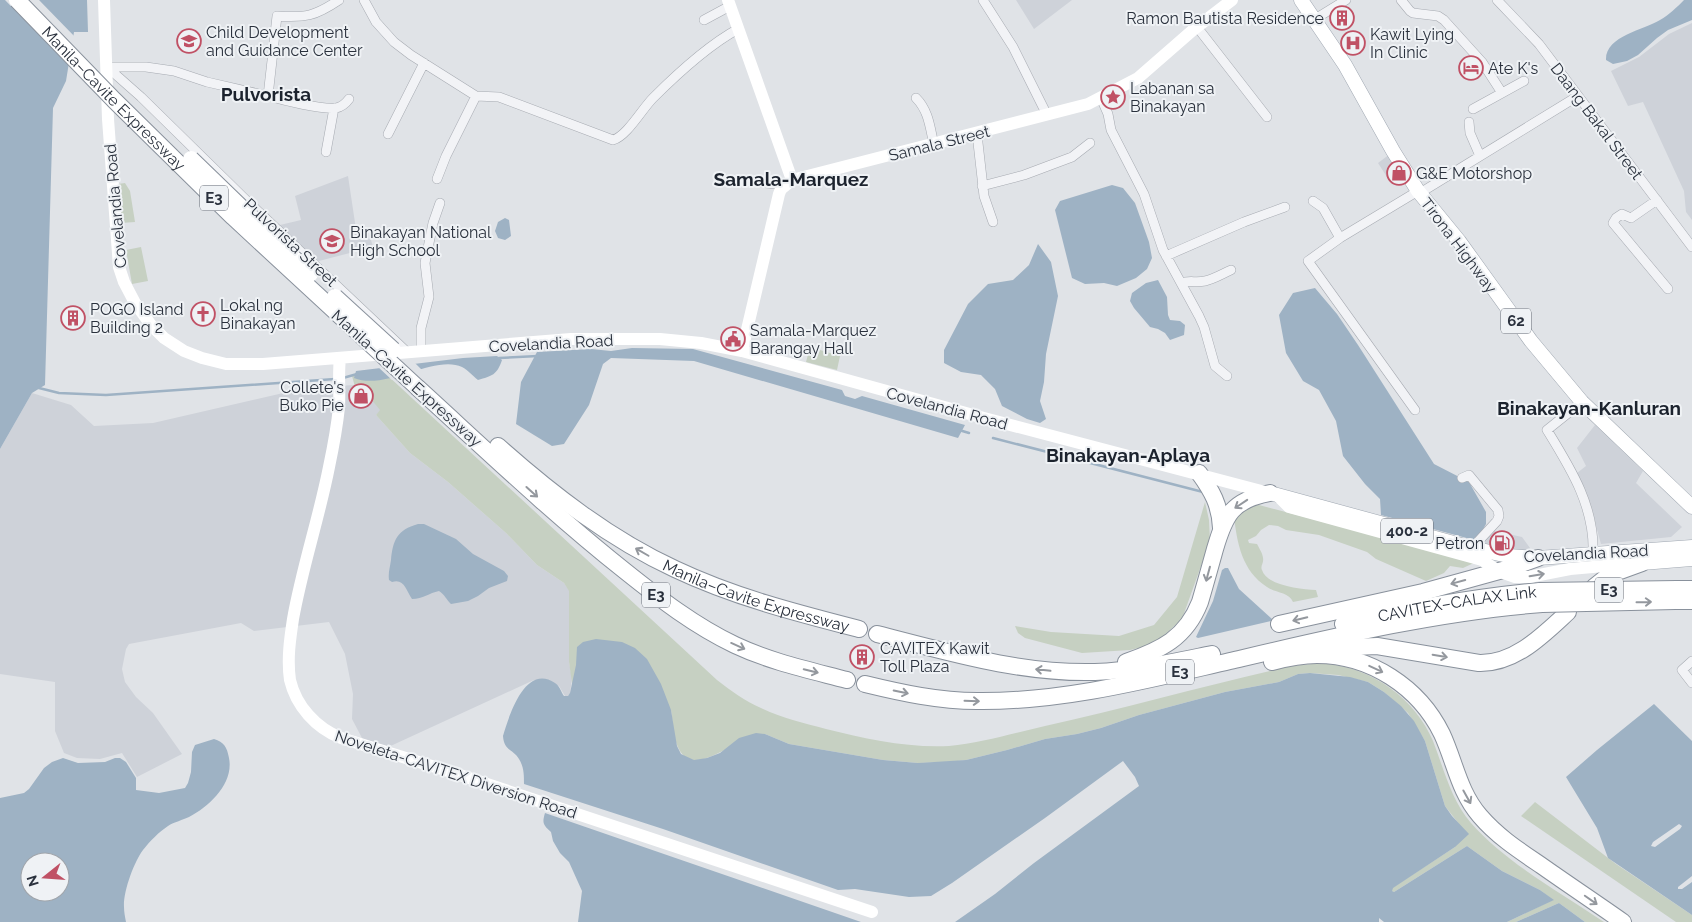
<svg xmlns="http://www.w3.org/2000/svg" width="1692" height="922" viewBox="0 0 1692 922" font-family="Raleway,sans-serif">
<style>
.built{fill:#ced2d9}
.green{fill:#c6d0c2}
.water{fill:#9eb2c4;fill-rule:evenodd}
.pier{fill:#e0e3e7}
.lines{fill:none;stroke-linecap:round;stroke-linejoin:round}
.stream{stroke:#9eb2c4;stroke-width:2.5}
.street-casing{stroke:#a6aab1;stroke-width:10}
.primary-casing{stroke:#a0a8b2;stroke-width:15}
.highway-casing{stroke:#89919c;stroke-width:18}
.street{stroke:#f2f3f6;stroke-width:9}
.secondary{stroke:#fff;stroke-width:12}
.primary{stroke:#fff;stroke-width:14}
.highway{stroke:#fff;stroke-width:16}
.highway-bridge-casing{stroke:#89919c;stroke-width:18;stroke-linecap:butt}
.highway-bridge{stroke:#fff;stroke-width:16}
.oneway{stroke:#94989e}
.labels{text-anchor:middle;stroke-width:4;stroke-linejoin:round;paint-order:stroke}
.shield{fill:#eff2f5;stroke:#656b74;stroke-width:1}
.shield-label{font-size:15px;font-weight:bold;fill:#2a313d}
.poi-label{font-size:16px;fill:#2a313d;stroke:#eff2f5;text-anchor:start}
.street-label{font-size:16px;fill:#2a313d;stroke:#eff2f5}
.quarter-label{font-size:19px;font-weight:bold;fill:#1c232e;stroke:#eff2f5}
</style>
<rect width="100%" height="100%" fill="#e0e3e7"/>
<!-- built -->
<path class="built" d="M1016 0H1072L1034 29Z
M1692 23V220L1686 212 1684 191 1643 102 1628 106 1611 71 1639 57 1669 34Z
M1390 154 1399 168 1387 177 1378 163Z
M348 176 357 236 369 233 373 247 315 262 281 231 280 225 301 220 295 196Z
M354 385 355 387H361L365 390 381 410 376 415 410 453 448 482 506 533 537 565 564 583 569 590V662L572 678 570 694 568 696H565L559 686 548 680H534L371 755 352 719 353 694 345 654 329 622 254 631 241 623 129 644 126 649 122 669 125 682 136 697 153 713 182 754 137 777 122 753 100 759 77 758 64 753 55 731V682L0 674V449L32 393 71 405 94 426 153 423 305 388Z
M1595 425 1643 471 1636 483 1682 527 1671 537 1601 544 1590 504 1577 473 1586 466 1577 448Z
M1490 530 1522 537 1530 548 1533 555 1478 545Z"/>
<!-- green -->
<path class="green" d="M125 183 130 191 135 222 121 223 118 184Z
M141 247 148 281 132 284 126 250Z
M810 347 840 356 837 370 806 362Z
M386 374 717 680C731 691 745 701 761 708 782 718 804 723 826 729 866 739 907 748 949 746 981 743 1014 733 1045 726 1126 708 1206 685 1287 667 1301 665 1314 663 1328 664 1374 669 1415 699 1433 741 1444 769 1451 800 1471 823 1506 863 1560 892 1604 922H1585L1559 903 1516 922H1507L1553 900 1540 890 1502 871 1467 846 1394 892 1391 891 1392 888 1455 847 1459 824 1445 806 1425 741 1408 713 1384 692 1368 682 1338 675 1310 673 1298 674 1279 682 1225 692 1139 715 1101 728 1077 734 1045 739 1007 750 966 760 949 762 918 763 883 760 789 744 765 734C753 739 741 744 729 748 715 754 692 770 680 751 673 740 673 723 671 710L572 683 569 662V591L564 583 537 565 506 533 448 482 410 453 376 415 380 410 361 387H355L352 376Z
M1205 502 1209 520 1210 541 1182 619 1160 639 1143 647 1130 650 1082 653 1025 638 1018 633 1015 626 1051 632 1119 636 1154 625 1177 597Z
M1252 505H1259L1476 562 1463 568 1450 566 1444 573 1426 581 1376 559 1367 552 1319 535 1286 530 1278 526 1269 525 1261 530 1256 536 1248 540 1249 543 1257 544C1259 548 1263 554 1263 558 1264 563 1260 566 1262 570 1267 586 1301 589 1316 590L1318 597 1293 602C1289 592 1275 593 1267 587 1242 571 1237 543 1234 516Z
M1535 802 1616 864 1692 915V922H1676L1521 816Z"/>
<!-- water -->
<path class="water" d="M0 0H87L88 32H74L66 81 53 108 45 385 32 393 0 449Z
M1684 0H1692V20L1668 30 1657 38 1638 55 1627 61 1613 64 1606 60C1605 36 1644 30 1660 20 1669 15 1677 7 1684 0Z
M1112 185 1123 188 1135 203 1149 242 1152 258 1147 269 1136 278 1117 286 1104 283 1085 284 1072 278 1055 210 1060 201Z
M505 218 509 220 511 236 505 240 498 238 495 231 498 222Z
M1038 244 1051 262 1058 296 1046 354 1044 382 1040 401 1046 419 1040 423 1027 419 1002 406 995 389 981 375 961 372 944 363V350L968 304 988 284 1013 280 1029 265Z
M1158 280 1167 297 1168 315 1170 320 1180 321 1185 325 1184 335 1170 340 1165 333 1158 329 1150 327 1134 308 1130 301 1132 293 1146 283Z
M1315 288 1337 314 1358 345 1434 464 1469 482 1486 512V524L1481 533 1474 540 1381 515 1380 499 1365 484 1343 456 1336 421 1319 390 1303 381 1286 353 1279 315 1293 293Z
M632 348 693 349 842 390 845 396 855 399 862 396 965 425 958 438 694 361 611 358 603 364 589 405 564 444 552 446 516 424 521 382 537 352 591 349 611 351Z
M497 356 502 360C497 375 492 376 478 380 473 376 468 370 462 367 435 354 386 391 354 378L356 371 463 358Z
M418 524H424L456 539 473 554 504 571 508 576 507 581 489 588 478 596 468 601 451 604C446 599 445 595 439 591 429 593 423 599 412 599 406 590 404 578 392 582L389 580C388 573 390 567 391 560 393 540 397 530 418 524Z
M1225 568H1228L1239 589 1272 619 1271 621 1198 638 1196 637 1213 601 1222 570Z
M596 639 622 642 635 648 647 659 661 684 671 710 677 746 681 754 694 760 707 758 720 753 739 738 756 733 765 734 789 744 883 760 918 763 966 760 1007 750 1045 739 1077 734 1101 728 1139 715 1225 692 1279 682 1298 674 1310 673 1350 677 1368 682 1384 692 1401 706 1414 721 1425 741 1445 806 1452 816 1469 834 1455 847 1393 888 1392 891 1394 892 1467 846 1502 871 1540 890 1554 900 1507 922H1384L1379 918V922H955L995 894 1034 863 1139 786 1135 777 1123 761 1045 818 952 883 931 896 909 897 855 889 838 890 663 829 524 784C524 775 524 767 519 759 513 749 504 751 503 736 509 716 525 663 555 683 560 686 561 692 564 696H568L570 693 576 665 577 647 583 642Z
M1654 704 1692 741V876L1678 887V889H1682L1692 882V915L1608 858 1597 828 1566 777 1597 750ZM1679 824 1682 826 1680 829 1655 847 1651 846 1653 842Z
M214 739C224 742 227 747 229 758 234 783 210 806 189 817 183 820 174 822 168 826 159 832 150 841 143 850 134 862 123 892 124 907 124 912 125 917 126 922H0V798L24 793 29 789 44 768 52 762 63 758 78 763 105 762 115 758H120L126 762 136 778V790L159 793 185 788 188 783 191 772 192 752 195 745ZM30 862H60V892H30Z
M545 813 861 922H578L582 891 569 862 560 853 553 841 551 832C543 825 542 823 545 813Z
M1559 903 1585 922H1516Z"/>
<!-- pier -->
<path class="pier" d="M5 0H39L76 38 71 68Z
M414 362 424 372 392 380 377 366Z"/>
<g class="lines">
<!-- stream -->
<path class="stream" d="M499 358 538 356
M343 378 357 374
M39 388 59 393 106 395 335 379
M959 430 969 433
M993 438 1203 492"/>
<!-- street casing -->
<g class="street-casing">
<path id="street" d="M364 0 376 22 394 42 411 55 476 96 499 97 613 140C627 136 642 109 653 98 678 73 707 46 738 29
M983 0 1013 47 1047 115
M1401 0 1410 11 1413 13 1438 16 1444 20 1482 62 1502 93
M1497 0 1539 44 1692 247
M1315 19 1346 0
M704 20 730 6
M1197 27 1267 117
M107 67H146L174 71 207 82 268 96 277 16C306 18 315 16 339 0
M111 67 115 74 141 97 244 198 408 353
M268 96C282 100 323 110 336 108 342 107 346 103 349 99
M916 98C929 111 930 128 934 145
M1101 98 1108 114 1111 130 1144 194 1163 250 1199 316 1204 327 1215 366 1227 376
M1473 109 1524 81
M1469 122 1470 133 1480 156
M388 134 424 63
M977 134 984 196 993 222
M326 152 334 108
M437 179 446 156 476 96
M745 181 787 185
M982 186 1024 175 1072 157 1090 143
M1420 193 1578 96
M1657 200 1631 218 1622 214 1616 218 1613 223 1668 289
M1313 201 1323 208 1340 238
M1166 256 1244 222 1285 207
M1181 283C1189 280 1196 283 1205 281 1214 279 1222 274 1231 270
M421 351V328L429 297 425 263 433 223 440 203
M1582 402 1547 430C1571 469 1595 507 1593 554
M1415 410 1308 261 1340 238 1418 191
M1462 478 1469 475 1498 510 1499 516 1497 521 1472 548
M1692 661 1682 670 1692 683"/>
</g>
<!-- primary casing -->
<g class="primary-casing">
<path id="primary" d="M1301 0 1345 65 1393 151 1418 191 1459 241 1531 341 1582 402 1692 507
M1270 493 1472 548 1508 556 1538 558 1692 547
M1642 563 1692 559"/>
</g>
<!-- highway casing -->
<g class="highway-casing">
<g id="highway">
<path d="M418 388C486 450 553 514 625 571 660 599 695 626 735 645 771 662 809 670 847 680"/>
<path id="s1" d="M498 446C552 494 610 539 675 569 734 597 797 613 859 629"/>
<path d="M1199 473C1212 491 1220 505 1221 528"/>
<path d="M1594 587 1609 575 1642 563"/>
<path d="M1677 589H1692"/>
<path d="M1675 601H1692"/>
<path d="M1279 624 1423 592 1510 568 1538 558"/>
<path id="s2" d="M1343 624C1408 609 1474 597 1540 591"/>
<path d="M877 634C948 652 1020 674 1095 672 1134 671 1173 662 1212 654"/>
<path d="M1330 651 1354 647 1377 646 1479 663C1515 664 1543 635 1568 612"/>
<path d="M1126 662C1161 650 1186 638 1200 602 1205 585 1210 567 1215 549 1225 515 1232 500 1270 493"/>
<path d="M1272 662C1287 658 1302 655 1317 655 1370 655 1419 687 1442 734 1455 762 1459 792 1480 816 1498 837 1520 851 1542 866 1569 885 1596 903 1623 922"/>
<path d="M865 684C902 693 939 701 977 701 1063 702 1147 680 1230 661 1333 637 1437 612 1542 604"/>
</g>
</g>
<!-- street -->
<use href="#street" class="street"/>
<!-- secondary -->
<path class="secondary" d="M104 0 108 119 119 267 124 282 135 303 151 325 164 338 184 351 202 358 226 364H263L571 339H660L701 343 742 351 984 418 1269 493
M728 0 792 180
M742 351 779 194 781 189 792 180 1088 104 1138 78 1193 30 1232 0
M340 358C338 374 340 391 339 407 337 427 333 448 329 467 319 518 302 568 293 619 290 639 287 659 290 680 296 706 316 728 341 738L448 771 872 912
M1277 495 1289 507 1482 560 1498 571 1515 577H1529L1570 569 1627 564"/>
<!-- primary -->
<use href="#primary" class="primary"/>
<!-- highway -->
<use href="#highway" class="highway"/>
<!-- highway-bridge casing -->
<g class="highway-bridge-casing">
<g id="highway-bridge">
<path id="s3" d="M17 0 114 100 233 217 418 388"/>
<path d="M191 159 310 274"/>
<path d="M335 297 393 350"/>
<path d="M1540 591 1677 589"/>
<path d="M1542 604 1675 601"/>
</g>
</g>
<!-- highway-bridge -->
<use href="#highway-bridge" class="highway-bridge"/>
</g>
<!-- one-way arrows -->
<defs><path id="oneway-shaft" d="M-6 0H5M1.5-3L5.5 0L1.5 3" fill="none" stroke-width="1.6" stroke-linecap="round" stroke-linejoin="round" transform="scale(1.25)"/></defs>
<g class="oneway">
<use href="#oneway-shaft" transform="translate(532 492) rotate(42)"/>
<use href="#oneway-shaft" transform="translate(1241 504) rotate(146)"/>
<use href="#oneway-shaft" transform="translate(642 552) rotate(-150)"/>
<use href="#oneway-shaft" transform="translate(1208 574) rotate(105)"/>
<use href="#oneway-shaft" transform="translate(1537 575) rotate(-9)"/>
<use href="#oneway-shaft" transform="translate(1458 582) rotate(165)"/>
<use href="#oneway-shaft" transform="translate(1644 602) rotate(-1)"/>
<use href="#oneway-shaft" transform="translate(1300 619) rotate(166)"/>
<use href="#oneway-shaft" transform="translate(738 646) rotate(24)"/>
<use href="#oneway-shaft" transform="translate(1440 656) rotate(10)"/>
<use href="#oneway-shaft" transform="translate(1376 669) rotate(25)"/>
<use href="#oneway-shaft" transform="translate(1043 670) rotate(-174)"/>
<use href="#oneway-shaft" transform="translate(811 671) rotate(14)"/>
<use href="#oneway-shaft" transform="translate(901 692) rotate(12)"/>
<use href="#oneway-shaft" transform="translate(972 701) rotate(2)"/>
<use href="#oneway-shaft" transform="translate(1467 797) rotate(61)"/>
<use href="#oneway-shaft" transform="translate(1591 900) rotate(35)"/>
</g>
<!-- icons -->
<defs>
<g id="building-ring" transform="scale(1.25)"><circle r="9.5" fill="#eff2f5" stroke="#c05165" stroke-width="1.5"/><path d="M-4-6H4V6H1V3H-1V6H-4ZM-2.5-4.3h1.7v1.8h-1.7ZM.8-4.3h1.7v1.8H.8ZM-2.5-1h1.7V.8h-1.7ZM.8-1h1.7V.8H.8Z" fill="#c05165"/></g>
<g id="school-ring" transform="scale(1.25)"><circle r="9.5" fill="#eff2f5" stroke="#c05165" stroke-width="1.5"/><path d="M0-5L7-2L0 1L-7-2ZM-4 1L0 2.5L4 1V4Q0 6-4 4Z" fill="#c05165"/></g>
<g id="hospital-ring" transform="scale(1.25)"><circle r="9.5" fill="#eff2f5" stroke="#c05165" stroke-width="1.5"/><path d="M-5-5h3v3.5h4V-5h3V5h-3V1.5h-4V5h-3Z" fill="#c05165"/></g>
<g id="hotel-ring" transform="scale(1.25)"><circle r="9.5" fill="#eff2f5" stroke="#c05165" stroke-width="1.5"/><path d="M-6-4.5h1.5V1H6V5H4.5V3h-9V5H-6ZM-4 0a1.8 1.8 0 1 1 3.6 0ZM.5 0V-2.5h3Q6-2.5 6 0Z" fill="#c05165"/></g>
<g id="sight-ring" transform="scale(1.25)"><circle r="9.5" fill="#eff2f5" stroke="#c05165" stroke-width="1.5"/><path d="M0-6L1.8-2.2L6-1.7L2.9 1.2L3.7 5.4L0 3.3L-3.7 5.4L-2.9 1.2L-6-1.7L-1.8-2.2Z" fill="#c05165"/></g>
<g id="shop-ring" transform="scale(1.25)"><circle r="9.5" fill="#eff2f5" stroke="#c05165" stroke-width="1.5"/><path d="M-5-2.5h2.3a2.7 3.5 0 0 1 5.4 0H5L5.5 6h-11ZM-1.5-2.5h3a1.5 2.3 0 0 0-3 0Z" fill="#c05165"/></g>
<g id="church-ring" transform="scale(1.25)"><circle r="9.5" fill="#eff2f5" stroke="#c05165" stroke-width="1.5"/><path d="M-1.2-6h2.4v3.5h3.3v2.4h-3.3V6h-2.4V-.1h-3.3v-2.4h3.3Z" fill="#c05165"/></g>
<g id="civic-ring" transform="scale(1.25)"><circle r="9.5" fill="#eff2f5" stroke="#c05165" stroke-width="1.5"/><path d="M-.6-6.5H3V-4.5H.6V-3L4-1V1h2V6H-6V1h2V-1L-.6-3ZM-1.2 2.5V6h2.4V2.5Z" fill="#c05165"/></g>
<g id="fuel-ring" transform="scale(1.25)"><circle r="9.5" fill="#eff2f5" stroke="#c05165" stroke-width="1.5"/><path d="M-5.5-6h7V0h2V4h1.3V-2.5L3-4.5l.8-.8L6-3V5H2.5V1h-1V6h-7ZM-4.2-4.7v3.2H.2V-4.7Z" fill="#c05165"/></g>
</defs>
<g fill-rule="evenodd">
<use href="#building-ring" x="1342" y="18"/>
<use href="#school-ring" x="189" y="41"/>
<use href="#hospital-ring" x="1353" y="43"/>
<use href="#hotel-ring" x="1471" y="68"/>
<use href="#sight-ring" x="1113" y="97"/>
<use href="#shop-ring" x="1399" y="173"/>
<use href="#school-ring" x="332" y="241"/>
<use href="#church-ring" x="203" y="314"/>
<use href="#building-ring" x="73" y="318"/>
<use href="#civic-ring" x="733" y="339"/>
<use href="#shop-ring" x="361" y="396"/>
<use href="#fuel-ring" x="1502" y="543"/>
<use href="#building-ring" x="862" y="657"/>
</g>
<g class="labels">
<!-- shield labels -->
<g class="shield">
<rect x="200" y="185.5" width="28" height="25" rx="4"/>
<rect x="1501" y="308.5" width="30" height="25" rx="4"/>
<rect x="1381" y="518.5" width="52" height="25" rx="4"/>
<rect x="1595" y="577.5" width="28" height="25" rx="4"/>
<rect x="642" y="582.5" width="28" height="25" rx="4"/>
<rect x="1166" y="659.5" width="28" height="25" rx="4"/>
</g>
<g class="shield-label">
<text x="214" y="203">E3</text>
<text x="1516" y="326">62</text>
<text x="1407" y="536">400-2</text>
<text x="1609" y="595">E3</text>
<text x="656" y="600">E3</text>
<text x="1180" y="677">E3</text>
</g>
<!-- poi labels -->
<g class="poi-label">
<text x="1324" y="24" text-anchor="end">Ramon Bautista Residence</text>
<text x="206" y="38">Child Development<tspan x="206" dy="18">and Guidance Center</tspan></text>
<text x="1370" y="40">Kawit Lying<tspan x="1370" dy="18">In Clinic</tspan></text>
<text x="1488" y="74">Ate K's</text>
<text x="1130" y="94">Labanan sa<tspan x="1130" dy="18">Binakayan</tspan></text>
<text x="1416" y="179">G&amp;E Motorshop</text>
<text x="350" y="238">Binakayan National<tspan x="350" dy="18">High School</tspan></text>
<text x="220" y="311">Lokal ng<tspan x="220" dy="18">Binakayan</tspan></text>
<text x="90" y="315">POGO Island<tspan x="90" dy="18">Building 2</tspan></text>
<text x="750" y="336">Samala-Marquez<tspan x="750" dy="18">Barangay Hall</tspan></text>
<text x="344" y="393" text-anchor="end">Collete's<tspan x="344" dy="18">Buko Pie</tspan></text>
<text x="1484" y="549" text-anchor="end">Petron</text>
<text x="880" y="654">CAVITEX Kawit<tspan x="880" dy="18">Toll Plaza</tspan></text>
</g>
<!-- street labels -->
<g class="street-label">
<text dy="6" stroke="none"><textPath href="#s3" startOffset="138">Manila–Cavite Expressway</textPath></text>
<text transform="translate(1597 121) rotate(53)" y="6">Daang Bakal Street</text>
<text transform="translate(939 143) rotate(-14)" y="6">Samala Street</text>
<text transform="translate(115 206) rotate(-95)" y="6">Covelandia Road</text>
<text transform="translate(291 242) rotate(43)" y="6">Pulvorista Street</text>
<text transform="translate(1459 245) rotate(53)" y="6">Tirona Highway</text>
<text transform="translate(551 343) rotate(-3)" y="6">Covelandia Road</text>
<text transform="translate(407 378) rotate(42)" y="6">Manila–Cavite Expressway</text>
<text transform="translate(947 408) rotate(15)" y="6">Covelandia Road</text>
<text transform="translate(1586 553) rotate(-3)" y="6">Covelandia Road</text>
<text dy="6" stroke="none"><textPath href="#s1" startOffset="302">Manila–Cavite Expressway</textPath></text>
<text dy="6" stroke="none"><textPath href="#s2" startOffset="116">CAVITEX–CALAX Link</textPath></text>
<text transform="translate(456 774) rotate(18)" y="6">Noveleta-CAVITEX Diversion Road</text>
</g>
<!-- quarter labels -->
<g class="quarter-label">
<text x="266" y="101">Pulvorista</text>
<text x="791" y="186">Samala-Marquez</text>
<text x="1589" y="415">Binakayan-Kanluran</text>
<text x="1128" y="462">Binakayan-Aplaya</text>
</g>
</g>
<!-- north arrow -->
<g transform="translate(45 877) rotate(253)"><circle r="24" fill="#eff2f5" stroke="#a0a5ab"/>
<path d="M0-4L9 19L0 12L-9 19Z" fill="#c05165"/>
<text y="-8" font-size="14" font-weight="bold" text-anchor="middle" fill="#2a313d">N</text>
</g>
</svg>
